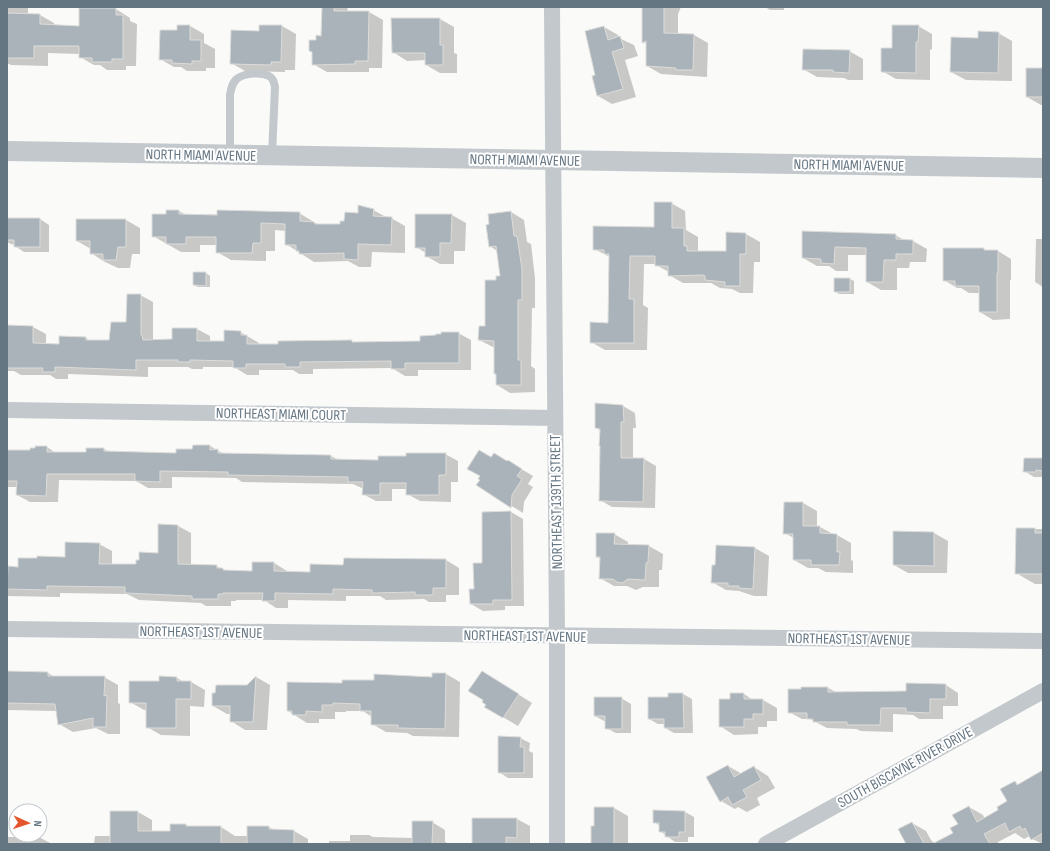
<svg xmlns="http://www.w3.org/2000/svg" width="1050" height="851" viewBox="0 0 1050 851" font-family="'Sofia Sans Condensed',sans-serif">
<style>
.shadow{fill:#0003}
.building{fill:#aab3b9;stroke:#dcdcda}
.lines{fill:none;stroke-linecap:round;stroke-linejoin:round}
.service{stroke:#c3c8cc;stroke-width:8}
.minor{stroke:#c3c8cc;stroke-width:16}
.tertiary{stroke:#c3c8cc;stroke-width:20}
.labels{text-anchor:middle;stroke-width:4;stroke-linejoin:round;paint-order:stroke}
.street-label{font-size:15px;fill:#657683;stroke:#fff}
</style>
<rect width="100%" height="100%" fill="#fafaf8"/>
<!-- shadow -->
<path class="shadow" d="M7 7H28V14L40 15 54 23V26L80 27 116 9 130 18V21L137 24 136 66H126V70H107L100 65H94L80 57V54L48 53V66L11 65 7 63Z
M323 7H347L348 12H369L383 20 382 68H369V72H327L313 64 316 41 322 37Z
M643 7H681L678 14V34L694 35 708 43 707 77 661 74 647 66V44L643 42Z
M765 7H784V10H770Z
M392 19H440L454 27V53L457 54V73H440L426 65V60L407 61 393 52Z
M190 26 204 34V43L215 49V68H206V71H187L181 67H174L160 59 178 31Z
M282 26 296 34 295 70H285V72L245 71 231 63 260 32Z
M918 26 932 34V49L930 50V80L896 79 882 71 893 49Z
M604 27 618 35 619 38 634 45 638 56 625 60 636 97 612 104 598 96 596 76Z
M998 33 1012 41V81L966 80 951 72 979 39Z
M849 51 863 59V80H848L844 78 817 77 803 69Z
M1043 69V105H1041L1027 97Z
M671 203 685 211 686 230 698 237V252H727V233L746 234 760 242V262H754L753 293H740L732 289 720 288 711 283H683L669 275V272L656 265V264H644L643 305 648 308 647 350H605L591 342 609 324 610 257 594 249 655 228Z
M373 210 386 217 391 218 405 226V253L372 252 371 267H359L348 261 314 262 286 244V231L275 230V251H266V261L231 260 217 252V245H200V252H181L153 236 167 215 179 211 186 215 299 213 319 225H341L359 214Z
M511 212 524 220 527 242 531 244 535 278V308H532L531 366 535 369V392L510 393 497 385V375L495 373V348L479 340 486 328 497 281 501 277 497 251 490 246Z
M452 215 466 223 465 251H454V264H440L426 256V253L416 247Z
M7 219H40L49 225V252H24L15 246V245L11 244 7 242Z
M77 220H126L140 228V254H132L130 268H118L105 262 91 253V249L77 241Z
M803 232 895 235 904 240 913 241 927 249 926 262H910L909 268H897V290H881L867 282V255H848V271H836L829 266H817L803 258Z
M1036 239H1043V287L1035 282Z
M983 249 987 251H998L1011 259V280H1010V319L993 320 980 312V293H969L961 288H957L944 280Z
M206 273 210 276V287H198L194 285Z
M850 279 854 281V294H839L835 291Z
M140 295 153 302V341L173 340V329H197L210 336V342H225L240 332 259 343V345L351 341 355 343 421 342 458 333 471 340V370H418V376H405L392 368 313 369V374H299L293 370H259V375H247L234 367H203V369H192L188 367H148V377L68 374V379H56L50 375H21L14 371H7L8 326 33 327 46 334V345H60L86 338 91 341H110L127 323Z
M596 404 623 406 635 413 636 428H633V459H644L656 466 655 508 612 507 600 500 601 431 596 428Z
M210 446 224 454 331 456 339 460 379 461 407 457 445 454 458 461V482H451V502L420 501 407 494V489H392V501H376L363 494 364 489 353 484 242 482 236 478 172 477V488H148L136 481 59 480 58 502H30L17 495V487H7V451H30L47 447 56 453H87L104 449 109 452 177 454Z
M492 458 508 462V461L533 476 528 484 533 487 524 502 523 513 478 485Z
M1043 459V477H1034L1024 471Z
M785 503H803L817 511V527H820L833 534 837 535 851 543V560L853 561V573L826 572 818 568H808L794 560V538L784 533Z
M511 512 523 519 524 606H505V610L483 611 471 604 475 590 483 564Z
M178 526 191 533V566H216L227 571 252 572 253 563H274L287 571V573H311L344 566 446 560 459 568V595H446V602H429L424 599 386 600 380 596H346V601L288 600V608H276L264 600H236V601H231V606H206L201 603 139 600 127 594 60 593V597L7 596V570L66 558 99 544 112 551V565H137L159 554Z
M1017 529H1043V584H1035L1016 573Z
M934 533 948 541 947 573H908L894 565Z
M614 534 628 542V546H649L663 554 662 570H659V587H643L636 590 627 586H614L600 578 601 559 597 557Z
M755 548 769 556 767 596H754L739 591 726 590 712 582 716 566Z
M7 672 48 673 55 677H104L118 685V703L120 704V734H108L96 728 73 732 59 724 57 711 7 710Z
M446 674 460 682 459 737 413 736 407 733 386 732 372 724V717L363 711H346V712H335V719H319V723H307L288 711 343 684 433 678Z
M256 677 270 685 267 730H245L231 721V714H227L213 706 216 694 247 686Z
M177 678 184 682H191L205 690 204 707 190 706V736L161 735 147 727V710H144L130 702 160 682Z
M496 680 532 703 518 726 486 707Z
M946 685 958 693V706H943V719H919L913 715 893 714V732L861 731 856 729 827 728 810 719H802L789 712 828 688 836 692H907Z
M669 694H683L692 699 693 733H674L665 728V724H658L649 719 669 698Z
M737 694H744L753 700H763L777 708V721H767V727H758V734L734 735 720 726 731 700Z
M621 698 631 704V733H616L606 728V721H604L595 716Z
M520 738 530 743 529 751 533 753V778H508L499 772Z
M728 766 742 774 754 767 768 776 775 788 757 798 760 805 747 812 738 807 735 809 721 801Z
M1043 771V844L1032 839 1030 836 1024 839 1015 833 998 842 999 844H907L912 823 926 831 931 840 935 844 954 833 969 807 983 815 985 819 1000 810 1008 802 1015 782 1019 785Z
M614 808 628 816V844H592Z
M111 812H138L152 820V832H171L186 825 190 827H221L235 836H248L269 827 274 830 294 831 308 839V844H94L95 836H111Z
M685 812 694 817V837H688V842H675L660 831V826L654 822Z
M517 819 530 826V844H329V841H350V835H369L373 837 413 838 432 822 445 830V842L450 844H473Z
M7 837H39L50 843 59 844H7Z"/>
<!-- building -->
<path class="building" d="M322 7H334V11H369L368 61H355V64L312 65V52L309 51V40H316V35L321 36Z
M642 7H664V33L694 34 693 70H676V68L646 66V41L642 43Z
M79 8H116V15H123V59H112V62H92V58H79V46H34V58H7V13L40 14V24L79 26Z
M391 18H440V45H443V65H425V53H392Z
M177 25H190V40H201V61H192V64L172 63V60H159L160 30H177Z
M259 25H282L281 62H271V65L230 64 231 30 259 31Z
M892 25H919L918 42H916V73L881 72V48H892Z
M604 26 608 40 620 36 624 48 612 52 623 89 597 96 592 76 595 75 585 31Z
M978 31 999 32 998 73 950 72 951 37 978 38Z
M803 49 850 50 849 73 833 72V70H802Z
M1026 68H1043V97H1026Z
M654 202H672V228H684V246H687V251H726V232L746 233V254H740V286H725V282L705 280V276L703 275 668 276V266H655V256H630L629 299H634V343H590V322L608 323 609 254H604V250H593V226L654 227Z
M358 205 374 209 373 216 392 217 391 245 358 244V260L344 259V253L299 254V251H296V245H285V224L261 223V243H253L252 253H216V237H186V244H166V237H152V214H166V210H179V214L217 215V210L300 212V221L314 222 315 224H340V221H344L345 212 358 213Z
M511 211 514 236H517L522 269V300H518V360H521V385H496V374H494V341L478 340 479 326H485V280H496V276H500L496 246 489 247 486 225 489 224 488 214Z
M415 214H452L451 243H440V257H425V248H415Z
M7 218H40V247H14V240H7Z
M76 219H126V247H118L116 260H103V254H90V241H76Z
M802 231 896 234V239L913 240V254H896V260H884L883 282H866V248L835 247 834 264 821 263V259L802 258Z
M943 248H984V250H998V273H997V312H979V286H955V281H943Z
M193 272H206V286L193 285Z
M834 278H850V292H834Z
M127 294H141V335H142L143 340 172 339V328H197V341H224V330L241 331V335H247V344H278V341L352 340V342L420 341V336L436 335V334H441V332H459V363H405V369H391V361L300 362V367H285V364H246V368H233V361L190 360V362H178V360H136V370L55 367V372H42L43 368H7V325L33 326V343L59 344V336L86 337V340H109L111 322H126Z
M595 403 623 405 624 422H621V458H644L643 502 599 501 600 446H599L600 429 595 428Z
M193 445H210V450L218 449V453L331 455V459L378 460V456H406V453H446V475H439V495H406V483H380V495H362L363 482H348V477L228 475V472L160 471V482L135 481V474H47L46 496 16 495 17 481H7V450H30V448H35V446H47V452H86V448H104V451L176 453V449H192Z
M479 450 491 457 494 453 507 461 508 460 522 469 517 476 522 479 512 495 511 508 476 485 480 480 478 479 480 476 467 469Z
M1024 458H1043V471L1036 470V472H1023Z
M784 502H803V526H820V533L837 534V552H840L839 565H811V560H793V534H783Z
M511 511 512 600H493V604H470L469 589H474L473 563H482V512Z
M158 524 178 525V564L217 565V568H223V570L252 571V562H274V571H276L310 572V564L343 565 344 558 446 559V588H433V595H415V592L372 593V590L333 589V594L275 593V601H262L263 593H223V594H218V599H192V596L125 593V587L47 586V590L7 589 8 566 18 567V558H37V556L65 557V542L100 543 99 564H136V560H139V552L158 553Z
M1016 528H1035V533H1043V574H1015Z
M893 531 934 532V566L893 565Z
M596 533H615L614 544 649 545 648 562 646 563 645 580 628 579 622 583 617 582 613 579H599L600 557H596Z
M716 545 755 547 753 589 739 588V586H728V583H711L712 565H715Z
M7 671 48 672V676H105L104 696 107 695 106 727H93V718L58 725 55 704 7 703Z
M482 671 519 694 503 718 484 707 486 705 482 702 483 700 468 691Z
M432 673H446L445 729 398 728V725H371V711H360V704L333 703V705H322V712L306 711V715H292V711H287V682L342 683V680H374V674L432 677Z
M159 676 177 677V681H191V699H176V728H146V703H129V681H159Z
M256 676 253 722H230V706H212V693H215L216 685H247Z
M906 683 946 684V699H930V713L906 712V708H881L880 725H847V722H813V719H807V713H788V689H801V687H828V692L906 691Z
M668 693H683L684 728H664V719H648V697H668Z
M730 693H744V699H763V714H753V719H744V727H719V699H730Z
M594 697H622V729H605V716H594Z
M498 736 521 737 520 747H524V773H498Z
M728 765 734 777 754 766 761 780 743 790 747 797 732 805 728 797 720 802 706 777Z
M1043 770V833L1031 840 1025 828 1022 830 1020 826 1009 832 1005 823 984 834 990 844H932L953 833 950 828 958 824 952 815 969 806 977 822 998 810 997 807 1007 801 1000 789 1015 781 1017 785Z
M594 807H614V844H591V826H594Z
M653 810 685 811V832H679V837H665V832H659V823H653Z
M110 811H138V831H170V824H186V826H221V844H110Z
M472 818H517V838L506 837V844H472Z
M412 821H433L432 844H412Z
M912 822 924 844H906L898 829Z
M247 826H269V829L294 830V844H247Z"/>
<g class="lines">
<!-- service -->
<path class="service" d="M230 154V95C231 89 232 82 238 78 245 73 261 72 269 76 273 78 274 82 275 87L272 156"/>
<!-- minor -->
<path class="minor" d="M552 7 557 636V844
M7 410 555 418
M7 629 1043 641
M766 844 1043 691"/>
<!-- tertiary -->
<path class="tertiary" d="M7 151 1043 168"/>
</g>
<g class="labels">
<!-- street labels -->
<g class="street-label">
<text transform="translate(201 155) rotate(1)" y="5">NORTH MIAMI AVENUE</text>
<text transform="translate(525 160) rotate(1)" y="5">NORTH MIAMI AVENUE</text>
<text transform="translate(849 165) rotate(1)" y="5">NORTH MIAMI AVENUE</text>
<text transform="translate(281 414) rotate(1)" y="5">NORTHEAST MIAMI COURT</text>
<text transform="translate(556 502) rotate(-91)" y="5">NORTHEAST 139TH STREET</text>
<text transform="translate(201 632) rotate(1)" y="5">NORTHEAST 1ST AVENUE</text>
<text transform="translate(525 636) rotate(1)" y="5">NORTHEAST 1ST AVENUE</text>
<text transform="translate(849 639) rotate(1)" y="5">NORTHEAST 1ST AVENUE</text>
<text transform="translate(905 767) rotate(-29)" y="5">SOUTH BISCAYNE RIVER DRIVE</text>
</g>
</g>
<!-- border -->
<rect width="1050" height="851" fill="none" stroke="#657683" stroke-width="16"/>
<!-- north arrow -->
<g transform="translate(28 823) rotate(93)"><circle r="19" fill="#ffffff" stroke="#c1c8cd"/>
<path d="M0-3L7 15L0 10L-7 15Z" fill="#e4572e"/>
<text y="-6" font-size="11" font-weight="bold" text-anchor="middle" fill="#657683">N</text>
</g>
</svg>
